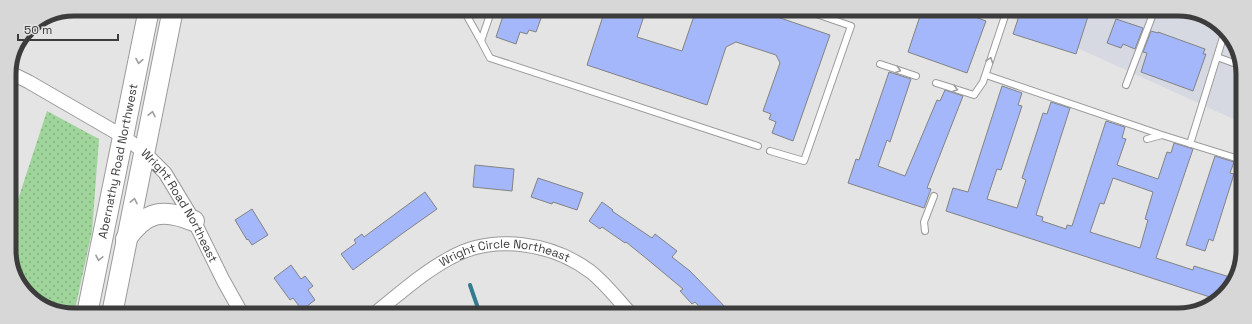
<svg xmlns="http://www.w3.org/2000/svg" width="1252" height="324" viewBox="0 0 1252 324" font-family="'Space Grotesk',sans-serif">
<style>
.built{fill:#d7d9e2}
.park{fill:url(#park-dots)}
.lines{fill:none;stroke-linecap:round;stroke-linejoin:round}
.stream{stroke:#347c8d;stroke-width:4}
.building{fill:#a3b7fa;stroke:#838384;fill-rule:evenodd}
.lane-casing{stroke:#9b9b9c;stroke-width:8}
.street-casing{stroke:#9b9b9c;stroke-width:15}
.primary-casing{stroke:#9b9b9c;stroke-width:22}
.lane{stroke:#fff;stroke-width:6}
.street{stroke:#fff;stroke-width:13}
.primary{stroke:#fff;stroke-width:20}
.oneway{stroke:#9e9e9e}
.labels{text-anchor:middle;stroke-width:3.5;stroke-linejoin:round;paint-order:stroke}
.street-label{font-size:12px;fill:#3c3c3d;stroke:#e4e4e5}
.rim{fill:none;stroke:#3c3c3d;stroke-width:5}
</style>
<defs>
<pattern id="park-dots" width="8" height="8" patternUnits="userSpaceOnUse"><rect width="8" height="8" fill="#9fd49a"/><path d="M2 2h.1M6 6h.1" fill="none" stroke="#83ad7f" stroke-width="1.8" stroke-linecap="round"/></pattern>
</defs>
<rect width="100%" height="100%" fill="#e4e4e5"/>
<!-- built -->
<path class="built" d="M994 10H1191L1224 28 1242 61V123Z"/>
<!-- park -->
<path class="park" d="M47 111 99 139 92 231 74 314H61L28 296 10 263V224Z"/>
<g class="lines">
<!-- stream -->
<path class="stream" d="M470 285 480 314"/>
</g>
<!-- building -->
<path class="building" d="M505 10H544L536 32 529 30 527 34 520 32 516 44 496 37Z
M605 10H646L637 37 682 51 696 10H757L830 35 793 141 772 133 776 122 769 119 771 114 763 111 780 63 776 55 736 42 726 47 707 105 587 65Z
M922 10H956L986 21 967 73 908 52Z
M1021 10H1090L1076 54 1013 34Z
M1116 19 1143 28 1135 49 1123 44 1121 48 1107 43Z
M1151 31 1158 33V32L1205 49 1203 54H1206L1193 91 1141 72 1147 53 1143 52Z
M889 72 911 79 890 142 887 140 878 166 905 176 937 100 940 101 945 90 963 96 927 188 931 189 924 208 848 183 856 159 859 160Z
M1002 86 1022 93 1018 105 1022 106 1001 170 997 169 987 199 1017 208 1026 180 1022 178 1043 113 1047 114 1051 102 1070 108 1036 215 1043 217 1042 221 1066 229 1067 225 1072 226 1106 121 1125 127 1122 138 1126 139 1117 165 1158 179 1167 152 1171 153 1174 143 1193 149 1156 258 1193 270 1194 266 1233 278 1221 299 1219 300 946 211 953 188 968 192ZM1113 178 1153 192 1145 219 1148 220 1140 248 1090 232 1100 203 1104 204Z
M1215 156 1234 162 1230 173 1234 174 1213 241 1209 239 1205 251 1186 245Z
M475 165 514 169 512 191 473 187Z
M538 178 583 193 577 210 553 202 552 204 531 197Z
M425 192 437 209 403 233 353 270 341 254 356 243 354 240 362 234 364 237Z
M602 202 613 210 612 211 652 238 655 234 677 251 672 257 690 271 732 314H706L695 302 692 304 680 291 683 289 647 259 626 242 625 243 602 227 600 229 589 221Z
M252 209 268 235 252 245 248 239 247 240 235 220Z
M291 265 301 279 305 276 313 286 308 290 315 300 302 310 293 298 290 300 274 278Z"/>
<g class="lines">
<!-- lane casing -->
<g class="lane-casing">
<path id="lane" d="M463 9 481 41
M492 9 481 41 490 58 758 146
M1217 57 1242 66
M880 64 916 76
M986 75 1162 135
M936 83 974 95 983 82 1007 10
M1126 85 1153 14
M1147 139 1162 135 1242 160
M1190 144 1225 31
M770 151 804 161 851 26 805 10
M925 231 924 222 934 196"/>
</g>
<!-- street casing -->
<g class="street-casing">
<g id="street">
<path id="s1" d="M9 72 29 82 124 137 144 152 165 173 194 221 223 280 242 314"/>
<path id="s2" d="M374 314C398 295 422 273 450 258 493 233 553 243 591 272 606 284 618 300 631 314"/>
</g>
</g>
<!-- primary casing -->
<g class="primary-casing">
<g id="primary">
<path d="M126 239C146 211 163 208 194 221"/>
<path id="s3" d="M87 314 149 9"/>
<path d="M112 314 173 9"/>
</g>
</g>
<!-- lane -->
<use href="#lane" class="lane"/>
<!-- street -->
<use href="#street" class="street"/>
<!-- primary -->
<use href="#primary" class="primary"/>
</g>
<!-- one-way arrows -->
<defs><path id="oneway-chevron" d="M-2-3.5L2.5 0L-2 3.5" fill="none" stroke-width="1.6" stroke-linecap="round" stroke-linejoin="round"/></defs>
<g class="oneway">
<use href="#oneway-chevron" transform="translate(990 60) rotate(-71)"/>
<use href="#oneway-chevron" transform="translate(139 61) rotate(101)"/>
<use href="#oneway-chevron" transform="translate(898 70) rotate(18)"/>
<use href="#oneway-chevron" transform="translate(955 89) rotate(18)"/>
<use href="#oneway-chevron" transform="translate(152 114) rotate(-78)"/>
<use href="#oneway-chevron" transform="translate(134 201) rotate(-78)"/>
<use href="#oneway-chevron" transform="translate(99 258) rotate(102)"/>
</g>
<g class="labels">
<!-- street labels -->
<g class="street-label">
<text dy="4" stroke="none"><textPath href="#s3" startOffset="156">Abernathy Road Northwest</textPath></text>
<text dy="4" stroke="none"><textPath href="#s1" startOffset="222">Wright Road Northeast</textPath></text>
<text dy="4" stroke="none"><textPath href="#s2" startOffset="151">Wright Circle Northeast</textPath></text>
</g>
</g>
<!-- crop -->
<path d="M0 0H1252V324H0ZM74 16H1178A58 58 0 0 1 1236 74V250A58 58 0 0 1 1178 308H74A58 58 0 0 1 16 250V74A58 58 0 0 1 74 16Z" fill="#d7d7d8" fill-rule="evenodd"/>
<path class="rim" d="M74 16H1178A58 58 0 0 1 1236 74V250A58 58 0 0 1 1178 308H74A58 58 0 0 1 16 250V74A58 58 0 0 1 74 16Z"/>
<!-- scale -->
<path d="M18 34v6h100v-6" fill="none" stroke="#3c3c3d" stroke-width="2"/>
<text x="24" y="34" font-size="12" fill="#3c3c3d" stroke="#e4e4e5" stroke-width="3" paint-order="stroke">50 m</text>
</svg>
